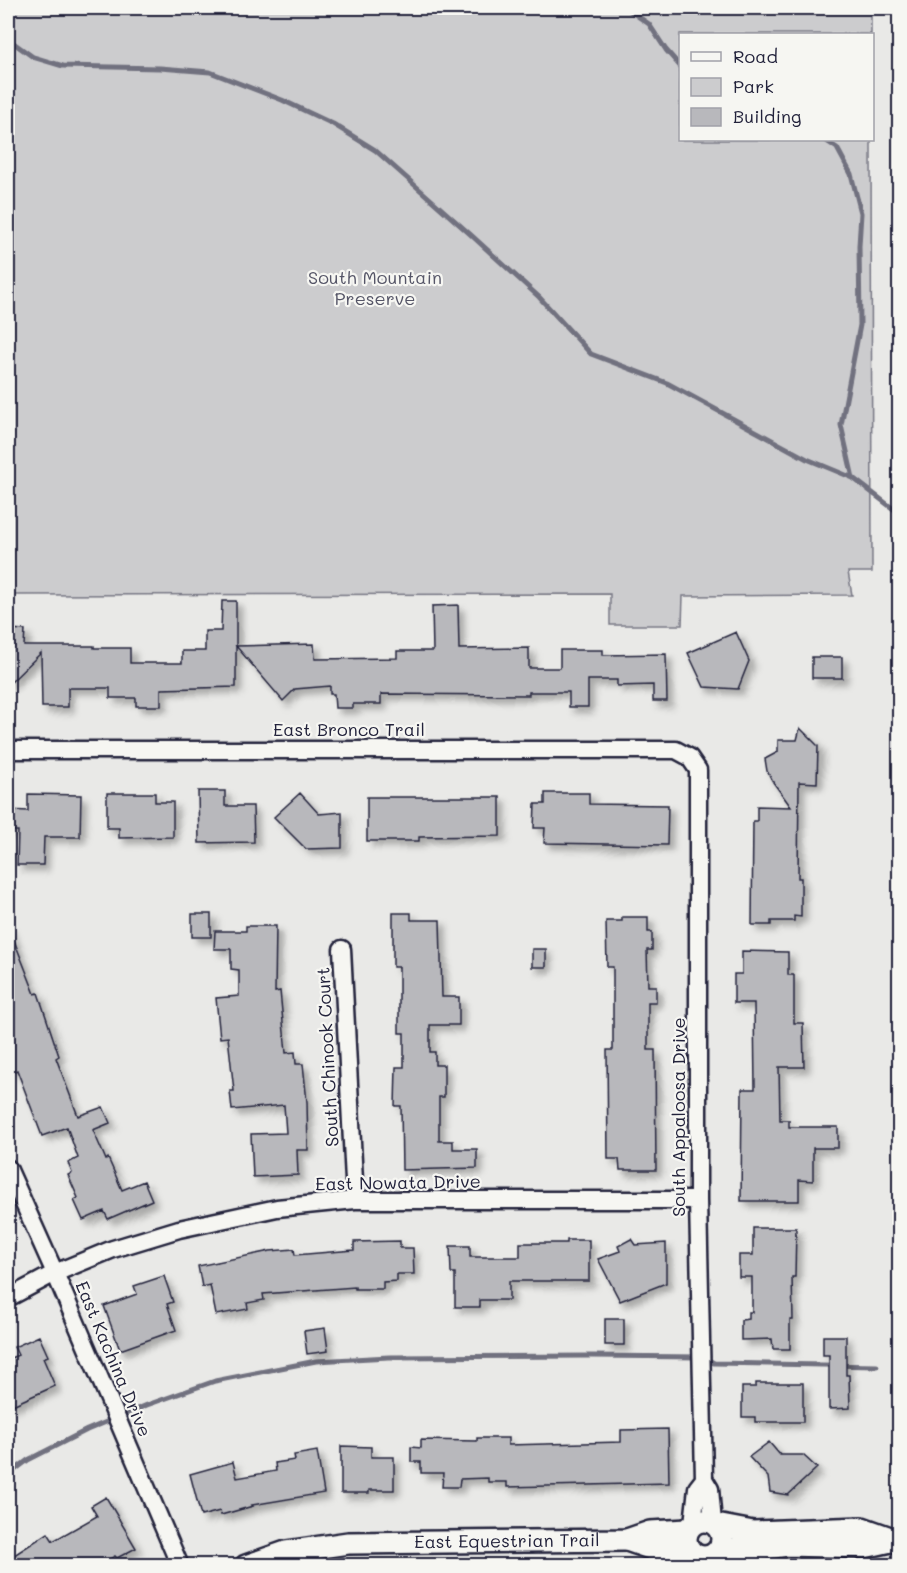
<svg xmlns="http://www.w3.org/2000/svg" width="907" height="1573" viewBox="0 0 907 1573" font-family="Mali,sans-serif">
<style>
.green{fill:#ccccce;stroke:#777784;stroke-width:1.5}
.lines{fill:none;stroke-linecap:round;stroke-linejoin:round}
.stream{stroke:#71717f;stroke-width:5}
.building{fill:#b8b8bc;stroke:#22223b;stroke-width:1.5;filter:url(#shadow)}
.minor-casing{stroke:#22223b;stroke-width:21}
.tertiary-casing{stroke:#22223b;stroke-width:26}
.minor{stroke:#f6f6f2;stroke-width:16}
.tertiary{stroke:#f6f6f2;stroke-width:21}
.labels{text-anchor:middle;stroke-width:4.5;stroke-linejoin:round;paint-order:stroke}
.park-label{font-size:18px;fill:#555567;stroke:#f6f6f2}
.street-label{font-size:18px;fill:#22223b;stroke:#f6f6f2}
</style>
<defs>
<filter id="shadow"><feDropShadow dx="5.5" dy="5.5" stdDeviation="3" flood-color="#0004"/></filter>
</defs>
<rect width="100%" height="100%" fill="#e9e9e7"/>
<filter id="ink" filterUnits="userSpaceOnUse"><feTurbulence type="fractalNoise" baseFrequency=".0167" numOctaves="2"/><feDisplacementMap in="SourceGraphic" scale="12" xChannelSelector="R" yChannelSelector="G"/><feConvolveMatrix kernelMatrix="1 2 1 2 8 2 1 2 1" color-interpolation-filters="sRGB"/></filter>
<g filter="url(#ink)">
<!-- green -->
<path class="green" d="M8 8H871V34H680V140H871L872 572H848L852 595 683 596 682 625H610V594L8 595Z"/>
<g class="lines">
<!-- stream -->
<path class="stream" d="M626 8 649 24 666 50 680 66
M8 39 33 57 63 66 160 68 210 72 282 100 333 124 375 150 470 234 539 297 591 354 667 383 807 459 853 478
M825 140 837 148 851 174 861 213 859 246 860 325 841 425 853 478 900 514
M8 1475 28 1460 87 1430 147 1405 215 1381 316 1361 389 1357 590 1356 703 1357 714 1363 877 1366"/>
</g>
<!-- building -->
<path class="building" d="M222 601H236V687L161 689V706H136V698H110V688H68V707H42L41 653 8 685 9 629 25 630 24 646H94V648H130V663H182V651H205V631H221Z
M458 605 459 649 529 648V668H560V650H603V655L666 654 667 701H653V685L617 686V680H588V707H569V692H529V695L381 694V704H353V708H335L334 694H330V686L295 689 283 701 236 646 314 644 315 659 397 658V651H433L432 606Z
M736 632 749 661 738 689 704 687 688 653Z
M812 657H842V678H812Z
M800 728 818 746 817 783 799 782 798 878H801V917L794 916V921H771V925H752L753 821H757V806L791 807 773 782 767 771 765 759 778 752V740H797Z
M198 791H225V806H253L254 842 199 843Z
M107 793H155V802H173V837L119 838V828H107Z
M300 793 319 814 342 812V848L306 849 274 817Z
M545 793H589V804L668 805 667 845 544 843 545 828H534L535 804H545Z
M28 794 81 795 80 837H44L43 865H17L18 831H8V810L28 811Z
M367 797H500V836L419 837V841H367Z
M393 913H411V920H440L442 997H459V1025H430V1052H435V1065H444V1097H439V1141H453V1149H477V1168L402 1170 401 1106H395L396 1067H404V1033H399V967H393Z
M192 914H211V937H192Z
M622 917H648V932H652V950H647L648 986H656V1002H648V1050H655L656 1170H620L619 1159H608L607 1050H613V967H607L606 921H622Z
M8 925 35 994 38 993 59 1056 56 1058 78 1116 103 1107 110 1123 93 1130 106 1160 108 1158 122 1190 144 1181 152 1200 108 1219 104 1211 83 1220 74 1200 78 1198 68 1175 72 1173 68 1163 78 1158 67 1127 42 1136 17 1070 13 1072 8 1055Z
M246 926H276L275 992 280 991 286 1053 295 1052 296 1064H303L307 1102 308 1150H297L298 1175 253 1177 251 1134 286 1133 284 1105 232 1110 230 1091H234L228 1037 220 1038 216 998 239 996V970L231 969V949H214L215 931H246Z
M532 949H546V967H532Z
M742 951 788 952V975H794V1023H803L804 1067H779L780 1120H789V1127H838V1148H813V1181L799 1180V1201H741L742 1089H755L754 1003H734V974H742Z
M753 1228H796L795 1277H792L793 1320H790V1349H773L772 1339 741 1340V1320L749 1319V1312H752V1277H739V1255H753Z
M631 1239 635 1245 666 1243V1283L620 1301 598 1259 620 1251 618 1246Z
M567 1240H589V1281H509V1300H480V1307H455V1273H451L450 1246H470V1257H520V1243H567Z
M400 1241V1248H413L414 1274H397V1281L383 1282V1289H355V1287L263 1294 264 1300 247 1303 248 1309 216 1315 210 1285 202 1287 198 1266 270 1251 294 1249 295 1255 354 1250V1242Z
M164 1276 173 1302 167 1304 176 1330 120 1350 104 1306 137 1294 134 1286Z
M605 1319H624V1345H605Z
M325 1328 328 1351 307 1354 304 1331Z
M39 1336 48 1356 43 1358 55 1386 8 1407V1359L18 1355 14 1347Z
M823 1336H846V1375H849L850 1408 829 1409V1355H823Z
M756 1383H803V1422H755V1417H742V1387H756Z
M668 1429 669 1483 507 1487V1482H488V1478L460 1479 459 1487H442L443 1473H421V1462H411V1447L421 1448V1440L477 1441V1438H508V1445L621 1442V1430Z
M769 1442 780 1455H803L817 1468 788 1495 770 1492 768 1477 749 1457Z
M341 1446 371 1447V1457H394V1490H369V1493H341Z
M317 1451 324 1493 252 1505 253 1506 221 1515 220 1511 201 1516 190 1474 233 1462 237 1478 276 1471 275 1463 295 1460 294 1455Z
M106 1497 136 1548 117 1558 115 1556 98 1566H8V1559L48 1533 53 1541 97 1516 91 1506Z"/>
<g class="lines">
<!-- minor casing -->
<g class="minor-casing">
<path id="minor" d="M8 750H676L689 757 698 770V1200L704 1479 710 1489 713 1523
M342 949 355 1200
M8 1168 55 1273 180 1566
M8 1298 55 1273 113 1249 179 1229 277 1208 355 1200H698
M693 1524 697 1488 704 1479
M696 1555V1566
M712 1566 714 1554"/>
</g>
<!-- tertiary casing -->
<g class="tertiary-casing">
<g id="tertiary">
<circle cx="704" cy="1539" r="18"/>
<path d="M716 1525 753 1532 862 1528 893 1539"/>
<path d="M627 1540 650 1548 690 1550"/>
<path d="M719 1549 754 1550 787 1545 864 1547 900 1539"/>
<path id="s1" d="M246 1566 286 1552 348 1543 627 1540 650 1532 688 1530"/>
</g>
</g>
<!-- minor -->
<use href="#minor" class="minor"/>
<!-- tertiary -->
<use href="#tertiary" class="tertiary"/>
</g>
</g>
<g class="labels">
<!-- park labels -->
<g class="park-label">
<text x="375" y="284">South Mountain<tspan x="375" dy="21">Preserve</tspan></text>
</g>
<!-- street labels -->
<g class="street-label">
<text x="349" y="736">East Bronco Trail</text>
<text transform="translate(328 1057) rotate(-93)" y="6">South Chinook Court</text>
<text transform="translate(679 1117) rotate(-90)" y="6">South Appaloosa Drive</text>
<text transform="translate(398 1183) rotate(-1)" y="6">East Nowata Drive</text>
<text transform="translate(113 1359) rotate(67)" y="6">East Kachina Drive</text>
<text dy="6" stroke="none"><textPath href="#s1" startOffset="264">East Equestrian Trail</textPath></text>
</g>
</g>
<!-- margin -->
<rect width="907" height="1573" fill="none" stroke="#f6f6f2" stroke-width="30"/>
<rect x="15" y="15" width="877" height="1543" fill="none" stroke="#22223b" stroke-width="2" filter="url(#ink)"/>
<!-- legend -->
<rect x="679" y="33" width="195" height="108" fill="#f6f6f2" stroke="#a1a1a9" stroke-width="1.5"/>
<rect x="691" y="52" width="30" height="9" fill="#f6f6f2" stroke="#a1a1a9" stroke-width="1.5"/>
<text x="733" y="63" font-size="18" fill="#22223b">Road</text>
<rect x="691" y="78" width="30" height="18" fill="#ccccce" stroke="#a1a1a9" stroke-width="1.5"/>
<text x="733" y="93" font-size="18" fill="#22223b">Park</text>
<rect x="691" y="108" width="30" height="18" fill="#b8b8bc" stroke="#a1a1a9" stroke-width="1.5"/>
<text x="733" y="123" font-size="18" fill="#22223b">Building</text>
</svg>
